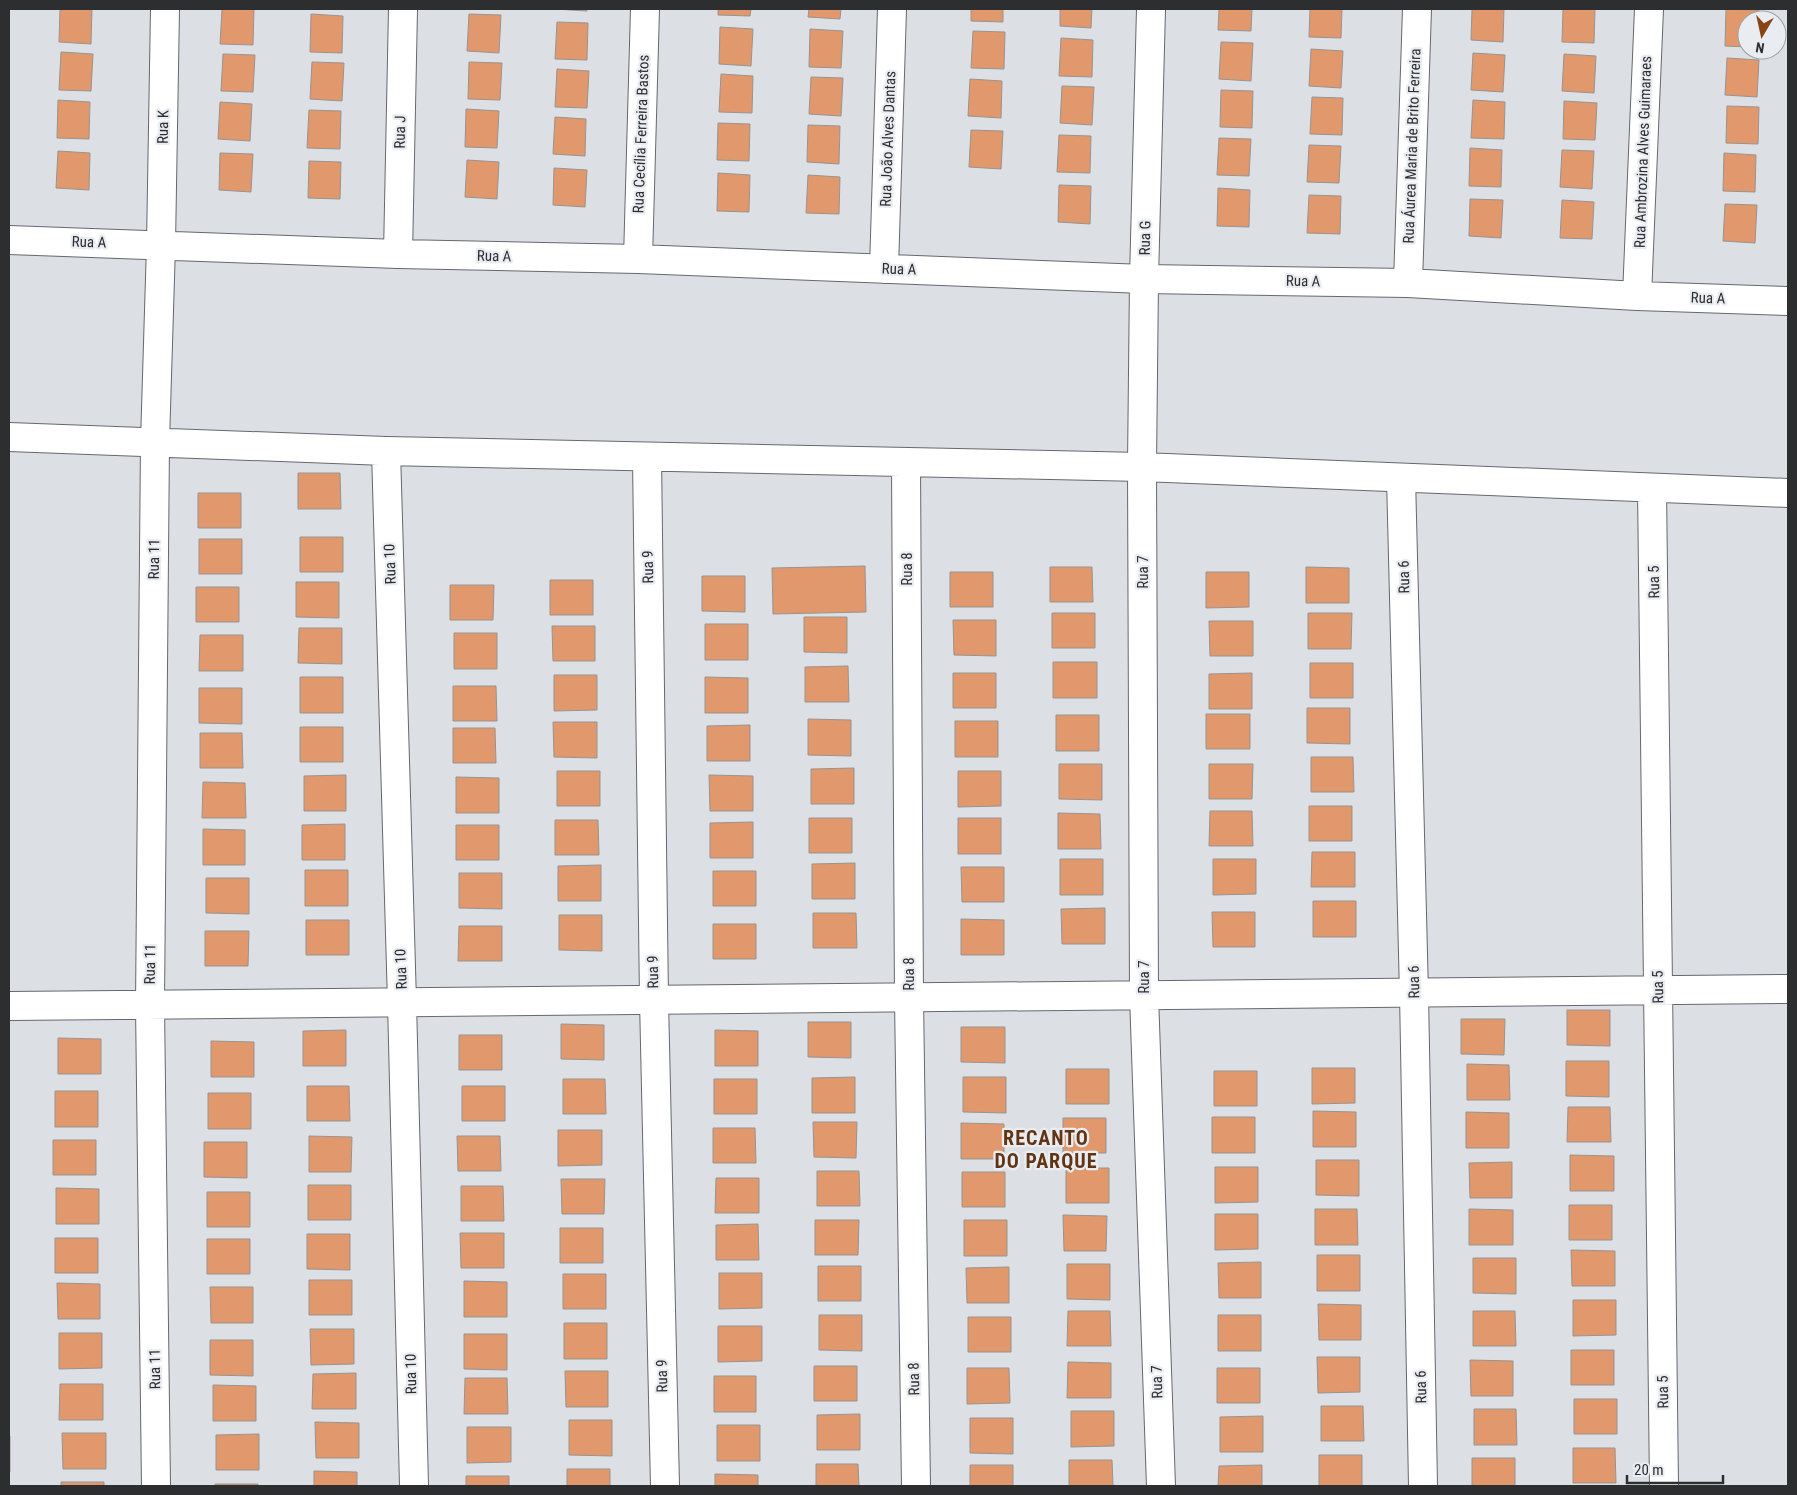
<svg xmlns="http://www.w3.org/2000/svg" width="1797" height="1495" viewBox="0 0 1797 1495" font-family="'Roboto Condensed',sans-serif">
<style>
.building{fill:#e0986c;stroke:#999390}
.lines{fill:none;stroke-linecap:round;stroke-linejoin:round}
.minor-casing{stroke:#65686d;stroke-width:30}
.minor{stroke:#fff;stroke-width:28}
.labels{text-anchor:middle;stroke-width:4.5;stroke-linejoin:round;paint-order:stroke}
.street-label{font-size:15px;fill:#2d2e30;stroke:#e9edf2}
.district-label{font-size:20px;font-weight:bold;letter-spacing:1px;fill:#623414;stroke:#e9edf2}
</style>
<rect width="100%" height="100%" fill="#dce0e5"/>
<!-- building -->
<path class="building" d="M60 9H92L91 44 59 42Z
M222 9H254L253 45 220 44Z
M554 9H587V11Z
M718 9H751L750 16 718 15Z
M809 9H841L840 19 808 17Z
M971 9H1003V22L971 21Z
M1060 9H1092L1091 28 1060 26Z
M1219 9H1252L1251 31 1218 30Z
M1310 9H1342L1341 38 1309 37Z
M1472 9H1504L1503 42 1471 40Z
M1563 9H1595L1594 43 1562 42Z
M1726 9 1759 10 1758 20H1747V47L1725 46Z
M311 14 343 16 342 53 310 52Z
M469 14 501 15 499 53 467 51Z
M557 22 588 23 587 60 555 59Z
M720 27 753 29 751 66 719 64Z
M810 29 843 31 841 68 809 67Z
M973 31 1005 32 1004 69 971 68Z
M1061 38 1093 40 1092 77 1059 76Z
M1221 42 1253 43 1251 81 1219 79Z
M1311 49 1343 51 1341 88 1309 86Z
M61 52 93 54 91 91 59 90Z
M1473 53 1505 55 1503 92 1471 90Z
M223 54 255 55 253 92 221 91Z
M1564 54 1596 56 1594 93 1562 91Z
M1727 58 1759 60 1757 97 1725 95Z
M312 62 344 63 342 101 310 99Z
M469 62 502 63 500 100 468 99Z
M557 69 589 71 587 108 555 107Z
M721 74 753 76 752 113 719 112Z
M811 77 843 78 841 116 809 114Z
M970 79 1002 81 1001 118 968 116Z
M1062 86 1094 87 1092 125 1060 123Z
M1221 90 1253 91 1252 128 1220 127Z
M1312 97 1343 98 1342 135 1310 134Z
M58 100 90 102 89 139 57 138Z
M1473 100 1505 102 1504 139 1471 138Z
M1564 101 1597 103 1595 140 1563 139Z
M220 102 252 104 250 141 218 139Z
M1727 106 1759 107 1758 144 1726 143Z
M466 109 499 111 497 148 465 147Z
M309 110 341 111 340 149 307 148Z
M555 117 586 119 585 156 553 154Z
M718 123 750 124 749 161 717 160Z
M808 125 840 126 839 164 807 162Z
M971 130 1003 131 1001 169 969 167Z
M1059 135 1091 136 1090 173 1057 172Z
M1219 138 1251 139 1249 176 1217 175Z
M1309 145 1341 146 1339 183 1307 182Z
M1470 148 1502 150 1501 187 1469 186Z
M1562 150 1594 151 1592 189 1560 187Z
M58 151 90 153 89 190 56 188Z
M220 153 253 154 251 192 219 190Z
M1724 153 1756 155 1755 192 1723 191Z
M467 160 499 162 497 199 465 197Z
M309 161 341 162 340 199 308 198Z
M554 168 587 170 585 207 553 205Z
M718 173 750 175 749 212 717 211Z
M808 175 840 177 839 214 806 213Z
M1059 185 1091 186 1090 224 1058 222Z
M1218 188 1250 190 1249 227 1217 226Z
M1309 195 1341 196 1340 234 1307 233Z
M1470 199 1503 200 1501 238 1469 236Z
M1562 200 1594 202 1592 239 1560 238Z
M1725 204 1757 205 1755 243 1723 241Z
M298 473H340L341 509H298Z
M198 493H241V528H198Z
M300 537H343V572H300Z
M199 539H242V574H199Z
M865 566 866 612 773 614 772 568Z
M1050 567H1092L1093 602H1050Z
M1306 567 1349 568V603H1306Z
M950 572H993V607H950Z
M1206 572H1249V607L1206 608Z
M702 576H745V612L702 611Z
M550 580H593V615H550Z
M296 582H339V618L296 617Z
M450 585H494L493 620H450Z
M196 587H239V622H196Z
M1052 613H1095V648H1052Z
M1308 613H1352L1351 649H1308Z
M804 617H847V653L804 652Z
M953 620H996V656L954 655Z
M1209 621H1253V656H1210Z
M705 624H748V660H705Z
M552 626H595V661H553Z
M299 628H342V664L298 663Z
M454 633H497V669H454Z
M200 635H243V671H199Z
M1053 662H1097V698H1053Z
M1310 663H1353V698H1310Z
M848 666 849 702H805V667Z
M953 673H996V708H953Z
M1252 673V709H1209V674Z
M554 675H597V710L554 711Z
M300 677H343V713H300Z
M705 677 748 678V713H705Z
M453 686H496L497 721H453Z
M199 688H242V724L199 723Z
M1307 708H1350V744L1307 743Z
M1206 714H1250V749H1206Z
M1056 715H1099V751H1056Z
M808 719 851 720V756L808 755Z
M955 721H998V757H955Z
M553 722H597V758L554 757Z
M750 725V761H707V726Z
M300 727H343V762H300Z
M453 728H495L496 763H453Z
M200 733H242L243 768H200Z
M1311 757H1353L1354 792H1311Z
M1059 764H1102V800L1059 799Z
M1209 764H1253L1252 799H1209Z
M854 768V804H811V769Z
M557 771H600V806H557Z
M958 771H1001V806L958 807Z
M346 775V811H304V776Z
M709 775 753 776V811H710Z
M456 777 499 778V813H456Z
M203 782 245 783 246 818H202Z
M1309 806H1352V841H1309Z
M1210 811H1252L1253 846H1209Z
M1058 813 1100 814 1101 849H1058Z
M809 818H852V853H809Z
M958 818H1001V854H958Z
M555 820H598L599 855H555Z
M753 822V858H710V823Z
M345 824V860H302V825Z
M456 825H499V860H456Z
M203 829 245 830V865H203Z
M1312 852H1355V887H1311Z
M1060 859H1103V895H1060Z
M1213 859H1256V894L1213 895Z
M855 863V899H812V864Z
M601 865V901H558V866Z
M961 867H1004V902H962Z
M305 870H348V906H305Z
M713 871H756V906H713Z
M459 873H502V909L459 908Z
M206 878H249V914L206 913Z
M1313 901H1356V937H1313Z
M1105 908V944H1062L1061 909Z
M1212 912H1255V947H1213Z
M813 913H856L857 948H813Z
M559 915H602V951L559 950Z
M961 919 1004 920V955H961Z
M306 920H349V955H306Z
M713 924H756V959H713Z
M459 926H502V961H458Z
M205 931H249L248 966H205Z
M1567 1010H1610V1046L1567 1045Z
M1461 1019H1505L1504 1055 1461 1054Z
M808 1022H851V1058L808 1057Z
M561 1024 604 1025V1060L561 1059Z
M961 1027H1005V1063L961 1062Z
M346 1030V1066H303V1031Z
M715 1030 758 1031V1066H715Z
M459 1035H502V1070H459Z
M58 1038 101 1039V1074H58Z
M211 1041 254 1042V1077H211Z
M1566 1061H1609V1097L1566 1096Z
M1467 1064 1509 1065 1510 1100H1467Z
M1312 1068H1355V1103L1312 1104Z
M1066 1069H1109V1104H1066Z
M1214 1071H1257V1106H1214Z
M855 1077V1113H812V1078Z
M963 1077H1006V1113L963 1112Z
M563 1079H605L606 1114H563Z
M714 1079H757V1114H714Z
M307 1086H349L350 1121H307Z
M462 1086H505V1121H462Z
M55 1091H98V1127H55Z
M208 1093H251V1129H208Z
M1568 1107H1610L1611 1142H1567Z
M1313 1111 1356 1112V1147H1313Z
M1466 1112 1509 1113V1148H1466Z
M1212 1117H1255V1153H1212Z
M1063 1118H1106V1153H1063Z
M813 1122H857L856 1158 814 1157Z
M961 1123 1004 1124V1159H961Z
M713 1128H755L756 1163H713Z
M558 1130H602V1165L558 1166Z
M309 1136 352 1137 351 1172H309Z
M457 1136H500L501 1171H458Z
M53 1140H96V1175H53Z
M204 1142H247V1178L204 1177Z
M1570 1155 1614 1156V1191H1570Z
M1316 1160H1359V1196L1316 1195Z
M1512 1162V1198H1470L1469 1163Z
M1215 1167H1258V1202L1215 1203Z
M1066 1168H1109V1203H1066Z
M817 1171H859L860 1206H817Z
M962 1172H1005V1207H962Z
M716 1178H759V1213H715Z
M561 1179H605L604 1214H562Z
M308 1185H351V1220H308Z
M461 1186H503L504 1221H461Z
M56 1188 99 1189V1224H56Z
M207 1192H250V1227H207Z
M1569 1205H1612V1240H1569Z
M1315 1209H1357L1358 1245H1315Z
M1469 1209 1513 1210V1245H1469Z
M1215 1214H1258V1249L1215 1250Z
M1063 1215 1107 1216 1106 1251H1064Z
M815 1220H859L858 1255H815Z
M964 1220H1007V1256H964Z
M758 1224 759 1260H716V1225Z
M560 1228H603V1263H560Z
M460 1233H504V1268H461Z
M307 1234H350V1270L307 1269Z
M55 1238H98V1273H55Z
M207 1239H250V1274H207Z
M1571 1250 1615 1251V1286H1572Z
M1317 1255H1360V1291H1317Z
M1473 1258H1516V1294L1473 1293Z
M1261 1262V1298H1219L1218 1263Z
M1067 1264H1110V1300L1067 1299Z
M818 1266H861V1301H818Z
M1009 1267V1303H967L966 1268Z
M719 1273H762V1308L719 1309Z
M563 1274H606V1309H563Z
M309 1280H352V1315H309Z
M464 1281 507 1282V1317H464Z
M57 1283 100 1284V1319H58Z
M210 1287H253V1323H211Z
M1573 1300H1616V1335L1573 1336Z
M1318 1304 1361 1305V1340H1319Z
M1068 1311H1110L1111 1346H1067Z
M1473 1311H1515L1516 1346H1473Z
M819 1315H862V1351L819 1350Z
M1218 1315H1261V1351H1218Z
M968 1317H1011V1352H968Z
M564 1323H607V1359H564Z
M718 1326H762V1361L718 1362Z
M310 1329H354V1364L311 1365Z
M59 1333H102V1368L59 1369Z
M464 1334H507V1370L464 1369Z
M210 1340H253V1376L210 1375Z
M1571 1350H1614V1385H1571Z
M1317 1357H1360V1392L1318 1393Z
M1470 1360 1513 1361V1396H1471Z
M1068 1362 1111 1363V1398H1067Z
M814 1366H857V1401H814Z
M967 1368H1009L1010 1403 967 1404Z
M1217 1368H1260V1403H1217Z
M565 1371H608V1407H566Z
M356 1373V1409H312L313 1374Z
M714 1376H756V1412H714Z
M465 1378H507L508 1414H464Z
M60 1384H103V1420H59Z
M213 1385 256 1386V1421H213Z
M1574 1399H1617V1434H1574Z
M1321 1406H1363L1364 1441H1321Z
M1474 1409H1516L1517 1445H1474Z
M1071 1411H1114V1446L1071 1447Z
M860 1414V1450H817V1415Z
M1263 1416V1452H1220V1417Z
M970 1418H1013V1454L970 1453Z
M569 1420H612V1456L569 1455Z
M315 1422 359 1423V1458H316Z
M717 1425H760V1461H717Z
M467 1427H511V1462L467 1463Z
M62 1433H106V1469H63Z
M259 1434V1470H216V1435Z
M9 1436H10V1472H9Z
M1573 1448H1615L1616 1483H1573Z
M1319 1455H1362V1486H1319Z
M1472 1458H1515V1486H1472Z
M1069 1460H1112L1113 1486H1069Z
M816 1464H858L859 1486H816Z
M970 1465H1013V1486H970Z
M1262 1465V1486H1218L1219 1466Z
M567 1469H610V1486H567Z
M314 1471 357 1472V1486H314Z
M715 1474 758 1475V1486H715Z
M466 1476H509V1486H466Z
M61 1482H104V1486H61Z
M215 1484H258V1486H215Z"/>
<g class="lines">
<!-- minor casing -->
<g class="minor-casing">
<path id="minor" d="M1151 9 1144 279 1142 467 1144 995 1161 1486
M9 240 398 254 638 259 1144 279 1408 283 1637 296 1788 301
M398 254 403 9
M638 259 645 9
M884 269 892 9
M1408 283 1417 9
M1637 296 1649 9
M9 437 386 451 1142 467 1788 493
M386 451 402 1002 414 1486
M647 457 654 1000 665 1486
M906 462 909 998 916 1486
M1401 478 1414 993 1423 1486
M1652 488 1664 1486
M9 1006 1788 989
M156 1486 150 1005 155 442 161 245 165 9"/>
</g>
<!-- minor -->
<use href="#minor" class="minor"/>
</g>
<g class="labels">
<!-- street labels -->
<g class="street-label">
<text transform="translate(163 127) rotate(-89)" y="5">Rua K</text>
<text transform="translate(400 132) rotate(-89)" y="5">Rua J</text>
<text transform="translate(641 134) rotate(-88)" y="5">Rua Cecília Ferreira Bastos</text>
<text transform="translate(888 139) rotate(-88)" y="5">Rua João Alves Dantas</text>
<text transform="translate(1412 146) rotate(-88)" y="5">Rua Áurea Maria de Brito Ferreira</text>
<text transform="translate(1643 152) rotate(-88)" y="5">Rua Ambrozina Alves Guimaraes</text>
<text transform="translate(1145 238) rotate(-89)" y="5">Rua G</text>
<text transform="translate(89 242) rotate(2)" y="5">Rua A</text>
<text transform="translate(494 256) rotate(1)" y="5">Rua A</text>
<text transform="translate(899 269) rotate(2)" y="5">Rua A</text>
<text transform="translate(1303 281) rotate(1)" y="5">Rua A</text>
<text transform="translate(1708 298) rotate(2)" y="5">Rua A</text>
<text transform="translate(154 559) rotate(-89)" y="5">Rua 11</text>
<text transform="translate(390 564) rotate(-92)" y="5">Rua 10</text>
<text transform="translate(648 567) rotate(-91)" y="5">Rua 9</text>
<text transform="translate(907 569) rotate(-90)" y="5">Rua 8</text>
<text transform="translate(1143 572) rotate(-90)" y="5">Rua 7</text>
<text transform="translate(1404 577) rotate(-91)" y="5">Rua 6</text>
<text transform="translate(1654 582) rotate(-91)" y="5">Rua 5</text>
<text transform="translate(150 964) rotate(-89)" y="5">Rua 11</text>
<text transform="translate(401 969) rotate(-92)" y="5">Rua 10</text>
<text transform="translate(653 972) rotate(-91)" y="5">Rua 9</text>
<text transform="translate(909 974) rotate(-90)" y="5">Rua 8</text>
<text transform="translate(1144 977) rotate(-90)" y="5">Rua 7</text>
<text transform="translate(1414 982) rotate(-91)" y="5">Rua 6</text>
<text transform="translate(1658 987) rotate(-91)" y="5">Rua 5</text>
<text transform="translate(155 1369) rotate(-91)" y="5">Rua 11</text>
<text transform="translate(411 1374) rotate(-91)" y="5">Rua 10</text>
<text transform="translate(662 1376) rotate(-91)" y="5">Rua 9</text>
<text transform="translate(914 1379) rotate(-91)" y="5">Rua 8</text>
<text transform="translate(1157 1382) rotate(-92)" y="5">Rua 7</text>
<text transform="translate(1421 1387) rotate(-91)" y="5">Rua 6</text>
<text transform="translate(1663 1392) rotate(-91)" y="5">Rua 5</text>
</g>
<!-- district labels -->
<g class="district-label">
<text x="1046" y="1145">RECANTO<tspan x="1046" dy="23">DO PARQUE</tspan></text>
</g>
</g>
<!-- border -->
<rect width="1797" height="1495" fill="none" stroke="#2d2e30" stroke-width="20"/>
<!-- north arrow -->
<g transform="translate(1762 35) rotate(189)"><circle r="24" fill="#e9edf2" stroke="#9ea1a4"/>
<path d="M0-4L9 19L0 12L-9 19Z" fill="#874514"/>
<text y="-8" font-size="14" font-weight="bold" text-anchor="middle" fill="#2d2e30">N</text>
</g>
<!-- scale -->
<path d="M1627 1475v8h96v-8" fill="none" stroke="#2d2e30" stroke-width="2.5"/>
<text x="1634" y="1475" font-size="15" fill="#2d2e30" stroke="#e9edf2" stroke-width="4" paint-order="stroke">20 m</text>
</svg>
